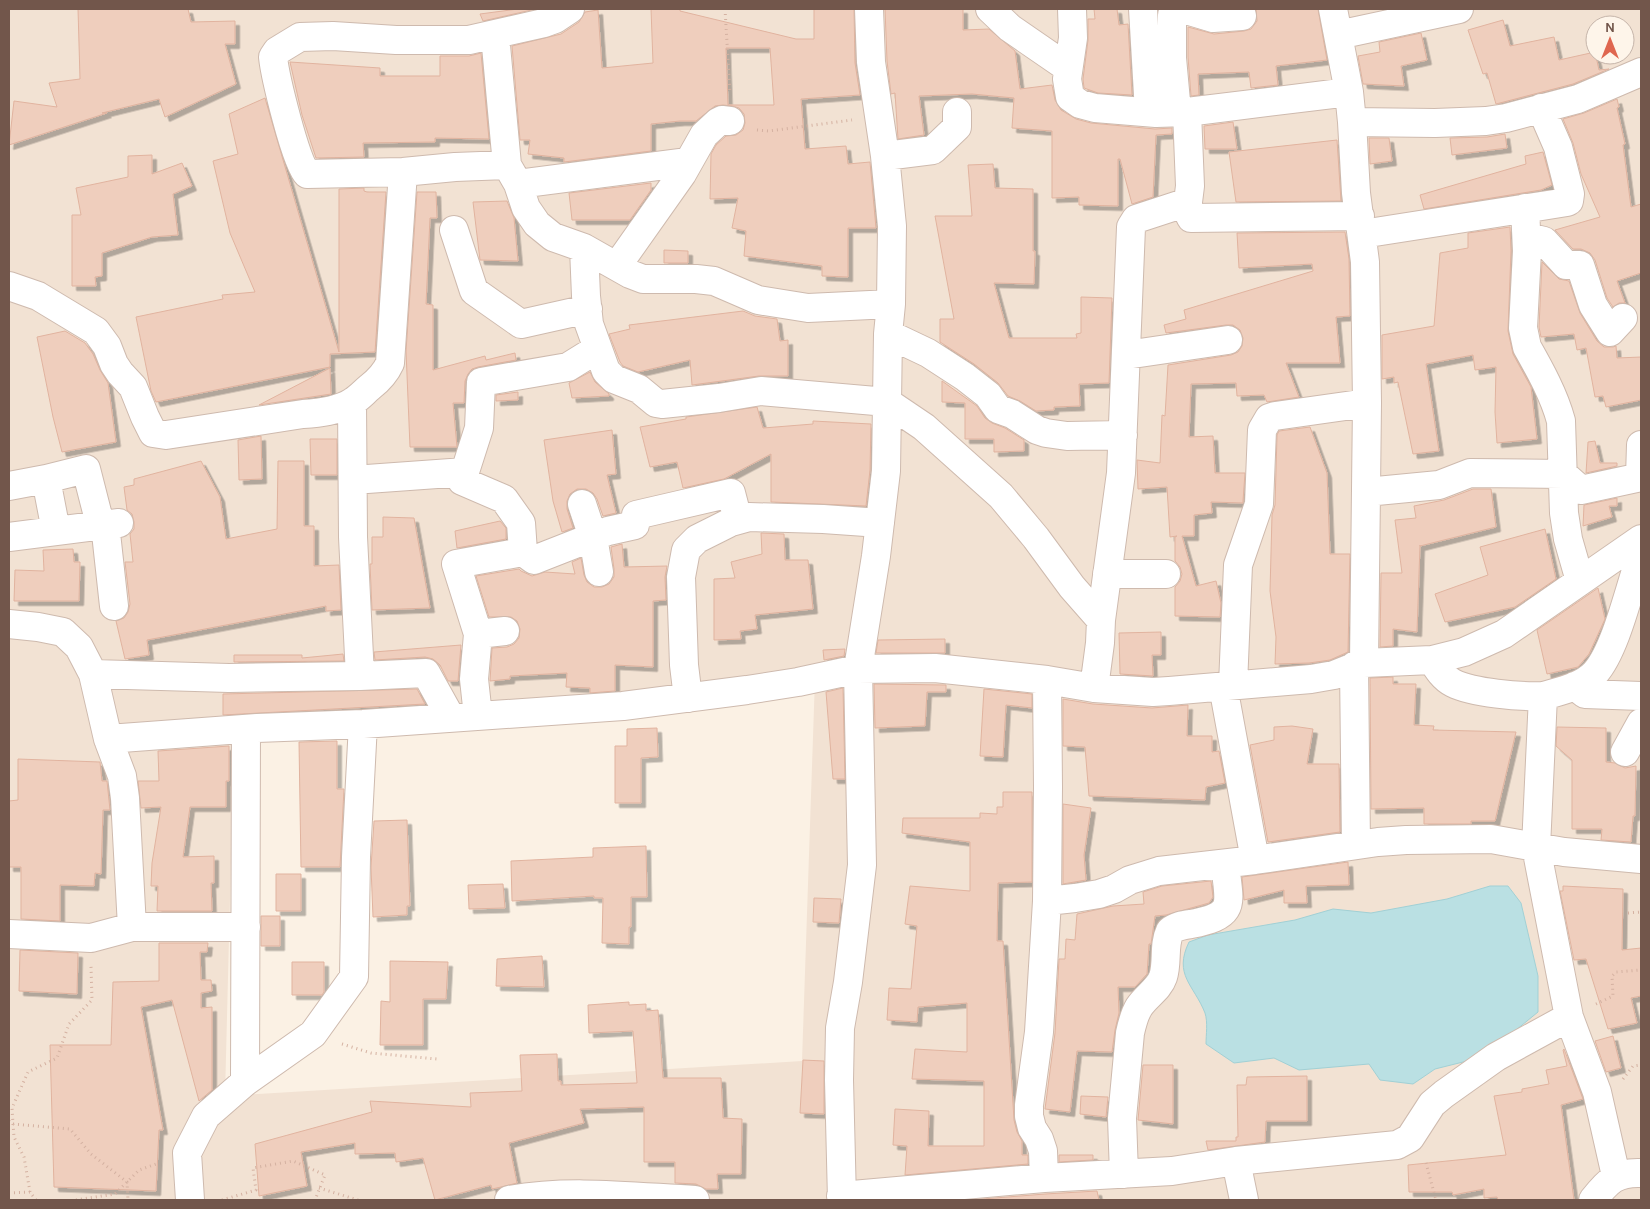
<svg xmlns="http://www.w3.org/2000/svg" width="1650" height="1209" viewBox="0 0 1650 1209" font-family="Karla,sans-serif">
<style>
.residential{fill:#f2e2d3;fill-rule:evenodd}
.water{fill:#bae0e3;stroke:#a1d0d5}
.building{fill:#efcebd;stroke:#e1b39f;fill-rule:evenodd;filter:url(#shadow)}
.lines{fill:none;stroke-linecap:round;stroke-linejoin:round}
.minor-casing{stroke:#cebaae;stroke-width:30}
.path{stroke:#d4b1a1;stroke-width:3;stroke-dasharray:1 4;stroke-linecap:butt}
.minor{stroke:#fff;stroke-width:28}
</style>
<defs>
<filter id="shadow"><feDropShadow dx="4.5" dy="4.5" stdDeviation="0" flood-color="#0004"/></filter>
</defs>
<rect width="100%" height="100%" fill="#fbf1e4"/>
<!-- residential -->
<path class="residential" d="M9 9H1641V1200H9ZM1595 25H1625V55H1595ZM815 678 802 1061 225 1096 234 741Z"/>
<!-- water -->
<path class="water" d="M1490 886H1508L1521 903 1538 976V1012L1483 1057 1435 1069 1413 1084 1380 1080 1369 1064 1299 1070 1274 1058 1234 1063 1206 1044C1206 1035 1208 1022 1205 1013 1194 985 1173 975 1189 942L1208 935 1295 920 1333 909 1371 913 1447 899Z"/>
<!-- building -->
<path class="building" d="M78 9H188L191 22 235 21V44H225L236 84 165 117 159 99 102 113H107L9 145 14 101 57 107 49 83 80 79Z
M518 9H536L483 21 480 14Z
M651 9H680V11L796 39H814V9H854L855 63 860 95 801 99 805 149 846 146 848 164 870 162 876 228H848V277L822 276V266L744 256 746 231 732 228 738 198 710 199 711 154 716 145 726 136 736 135 743 130 745 123 744 114 739 108 732 106 723 105 715 106 696 121H680L651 124V151L564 162V158L528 154 530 140H520L512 46 561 34 579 22 585 12 598 10 602 68 653 63ZM726 48H770L774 105H728Z
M885 9H963V30L989 29 1015 51 1020 89 1052 85 1055 100 1061 110 1076 119 1091 123 1155 129 1172 128V134L1156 135 1153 197 1132 204 1120 159H1118V206L1079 205V197L1052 198V131L1012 128 1014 98 972 94 919 96 924 135 898 139 895 93 891 94 887 61Z
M1094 9H1117L1119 25 1128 24 1132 95 1098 93 1084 88 1083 79 1088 40V19H1095Z
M1256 9H1318L1327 60 1276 66 1278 85 1251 88 1249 72 1198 74 1199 95 1191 96 1188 57V27L1214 34 1244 31 1251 29 1257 21Z
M1503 20 1510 46 1554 37 1559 60 1595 52 1599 70 1609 69 1573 84 1496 104 1487 73 1483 74 1468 30Z
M1421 33 1427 60 1401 66 1404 86 1363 84 1358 56 1380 52 1379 42Z
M481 53 489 139 435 138V142L363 143 364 157 316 158 302 115 290 62 380 68V76H440V56H469Z
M265 98 339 352V189L364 188V191L367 192H386L375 352 330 354V367L156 402 151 391 136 317 223 299 222 295 255 292 230 233 213 161 238 154 229 114Z
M1617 99 1619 107 1617 108 1625 144 1623 145 1631 207 1641 204V273L1617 281 1625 303H1619L1613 307 1607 298 1595 260 1590 253 1581 249H1573L1555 230 1600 217 1581 174 1573 143 1563 119 1584 113Z
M1233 122 1237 149H1205L1204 126Z
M1505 134 1507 148 1452 155 1450 138 1487 137Z
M1369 138H1389L1392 161 1370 164Z
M1337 140 1341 201 1236 202 1229 152Z
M1543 152 1552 185 1541 190 1424 209 1420 195 1526 164 1525 156Z
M152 155V174L182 163 192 186 173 194 178 235 152 237 102 253V276L95 277 96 286H72V215H81L76 188 128 177V156Z
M993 164 995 188 1033 189V251H1035L1034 284 994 283 1009 338H1077L1076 334 1081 333V297L1112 298 1109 383 1079 384 1080 406 1054 407V410L1036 411 1020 401 1008 396 998 383 974 364 940 342V319H954L935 216H972L968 165Z
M651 183V190L630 220H572L569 193Z
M417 192H436L437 218H430L426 304 433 305V370L485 356 486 360 515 353 516 360 478 367 472 369 468 374 465 381 464 403H453L457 447H410L406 351Z
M507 201 514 218 518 261 480 260 473 202Z
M1510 227 1511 251 1508 331 1513 354 1531 387 1537 439 1497 443 1495 412 1496 367 1475 370 1473 355 1426 364 1439 451 1413 454 1398 382 1394 383V377L1382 379V335L1434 326 1440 253 1468 248V233Z
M1345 232 1349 259 1350 316 1336 317 1340 363H1286L1299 397 1267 402 1264 395 1237 396 1236 383 1191 384 1189 437 1213 436 1215 473H1245L1243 501V503L1211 502 1212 513 1194 515V536H1182L1196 586 1216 581 1221 603 1220 617 1175 616V587L1180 581 1182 574 1180 567 1175 561V537L1177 536 1170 537 1167 487 1138 489 1137 460 1160 463 1162 415 1165 416 1168 365 1231 355 1238 352 1242 346 1243 338 1240 330 1233 325H1226L1166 333 1164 325 1186 319 1184 310 1313 271 1312 264 1239 268 1237 233Z
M664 250 688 251V263H664Z
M1542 262 1559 279 1569 281 1580 313 1597 341 1604 347H1613L1616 346 1617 358 1641 357V400L1606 407 1603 396 1595 397 1586 348 1577 350 1574 334 1541 337 1539 327Z
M743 311 755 316 777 319 780 341 788 340V376H759L692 385 690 360 638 372 623 366 620 362 609 334 630 329 629 325Z
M65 331 85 343 93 354 100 370 108 383 116 442 62 452 53 417 37 337Z
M330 368 331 394 259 405Z
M590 372 595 382 609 394V396L572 398 569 383Z
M942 381 977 406 985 418 992 423 1005 428 1024 440V451L994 452V439H965V403L942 402Z
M518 392V400L496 401V395Z
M757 407 763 428 813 424V421L871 424 870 470 866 506 771 502V454L724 479 683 488 677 462 650 467 640 427 686 419V417Z
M1310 427 1327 473 1330 554H1350L1348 652 1330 660 1309 663 1275 664 1276 637 1270 591 1272 515 1275 505 1277 435 1279 431Z
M612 430 616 474 607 475 616 513 603 516 597 499 593 493 586 489H577L570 494 567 501V509L573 528 562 532 553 501 544 440Z
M261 436 262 479 239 480 238 440Z
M310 439H337V475H311Z
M1595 441 1600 463H1617V466L1586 473 1588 442Z
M201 461 220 497 226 539 277 529 278 461H304V526H314V566L339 565 341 610 326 611V606L147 640 149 655 125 659 116 621 124 618 128 612 130 604 125 562H133L130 534 134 529V522L132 514 127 510 124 487 134 485V479Z
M1473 489H1491L1496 527 1420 546V545L1417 632 1393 629V646L1380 647 1381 573H1402L1395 520 1416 518 1414 506 1444 500Z
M1617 498V506H1609L1612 517 1583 526 1584 505Z
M383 517 414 518 430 608 372 610 370 564H372V537H383Z
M500 521 506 528V539L457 548 455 531Z
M1545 529 1556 579 1515 607 1445 622 1435 594 1488 575 1480 547Z
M761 533 784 534 785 560H808L813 609 755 615 757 629 740 631 741 639 714 640V579L735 578 731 562 762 554Z
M622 544 624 567 667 566 665 577 666 600 653 601V667L615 665V691L590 693V688L566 687 567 673 510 676V679L490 681 492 648 507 647 514 644 519 638 520 629 517 621 511 617H489L476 576 519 569 521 571 532 576 545 572 575 574 572 562 581 558 584 575 587 582 594 587H602L609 584 614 577V569L611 547Z
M73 549 74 562H80L79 601H14L15 570 44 571 43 550Z
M1598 588 1605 619 1589 654 1578 667 1547 674 1537 630Z
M1161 632V655H1152L1153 676 1120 674 1119 633Z
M945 639V653H876L878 640Z
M461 645 458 681H448L440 665 433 659 425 657 375 660 374 652Z
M845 649 844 656 824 660 823 650Z
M343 654 344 661 234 662V655H302V658Z
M1393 677V684H1416L1414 725 1434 726 1433 730 1516 732 1495 821H1471V824H1424V808L1371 809 1370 678Z
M874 684 946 685V692H927L925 726 875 728Z
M843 688 845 779H833L826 692Z
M417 689 425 704 223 715V694Z
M984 689 1032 694V708L1006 705 1003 757 980 756Z
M1063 699 1093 704 1152 708 1188 705 1187 736H1212V752L1219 751 1225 783 1206 787 1205 800 1089 796 1085 747 1063 746Z
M1292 726 1313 729 1307 764H1339L1340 832 1268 842 1250 745 1274 740V727Z
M1557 727 1606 728V762L1615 763 1625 768 1636 766 1635 816H1633L1631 842 1601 840 1602 829H1572V760L1556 746Z
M657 728 658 757 641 758V803H615V746H627V729Z
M337 741V789H344L340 867H301L299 742Z
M229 746V781H226V807H190L183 857 214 856V883H211L212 911H157L158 886H151L152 863 161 807 141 808 138 781H159L158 751Z
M18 759 100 762 102 781H107L110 810H103L101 874 95 873 94 886 60 885V921L21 919V867H9V801L18 800Z
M1003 792H1032V882L998 883 997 941H1003L1014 1120 1017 1132 1022 1141V1155H1028V1164L905 1175 907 1146 893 1145 895 1109 929 1111 928 1146H984V1081L912 1079 915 1049 967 1052V1003L918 1007 917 1022 887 1020 889 988 911 989 917 926 905 924 910 886 970 891V842L902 833 903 818H980V813L997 814V807H1003Z
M1063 804 1091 808 1084 855 1086 880 1063 884Z
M407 820 410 906H407V915L373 917 371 867 374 821Z
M646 846 647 897H631V927H629V944L602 943 603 898H594V896L512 901 511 861 593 857V848Z
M1348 862 1349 885 1306 886 1307 903H1284V890L1244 900 1242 877Z
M276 874H301V911H276Z
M1211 881 1213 897 1209 903 1166 915 1155 916 1151 944H1149L1147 974 1135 987H1118L1119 1013 1115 1030 1112 1052 1077 1051 1070 1112 1045 1109 1055 1033 1059 959H1065L1066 939 1075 940 1077 914 1113 906 1144 904 1143 892 1162 886Z
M503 884 505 908 469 909 468 885Z
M1563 886 1623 889 1622 950 1641 948V996L1631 998 1637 1023 1608 1029 1586 959 1574 960 1560 891H1563Z
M814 898 841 899 839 923 813 922Z
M261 916H280V946H261Z
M159 943H208L207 952H200L201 980H211L212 991 201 993V1008L212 1007V1090L199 1101 172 1000 141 1007 163 1130H159L156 1191 54 1187 50 1045H111L113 982 159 981Z
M20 950 78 953 77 994 19 991Z
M542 956 544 987 496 986 497 959Z
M390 961 448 962 446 999H423V1045H380L381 1001 390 1002Z
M292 962H324V992L322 995H292Z
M629 1002V1005L646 1004V1011L658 1010 663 1078H721L723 1118 742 1119 741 1174H717L718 1189H706L696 1184 675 1183V1162H644V1107L580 1109 584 1123 509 1143 517 1183 501 1187 492 1189 491 1185 435 1200 423 1158 396 1162 395 1153 355 1154V1143L301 1152 307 1186 259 1196 255 1144 372 1112 370 1101 471 1107 470 1093 522 1091 520 1055 557 1054 558 1081H561V1085L637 1083 633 1031 589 1033 588 1005Z
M1613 1036 1621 1068 1606 1072 1595 1041Z
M1564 1049 1583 1099 1561 1105 1574 1200H1498L1497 1197 1484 1198V1189L1453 1195 1452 1192H1409L1408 1165 1506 1155 1494 1096 1522 1092V1089L1549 1084 1546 1070 1567 1066 1563 1050Z
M803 1060 824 1061V1114L800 1113Z
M1143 1065H1173V1124L1138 1120Z
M1307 1076V1121H1266L1265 1142 1208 1150 1206 1141H1236V1137H1238L1237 1085H1246L1247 1077Z
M1081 1096 1108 1097 1106 1117 1080 1114Z
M1059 1155H1093V1160L1059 1162Z
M1097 1191 1099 1200H970L1045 1194Z"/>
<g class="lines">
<!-- minor casing -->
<g class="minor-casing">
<path id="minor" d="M990 9 1010 28 1068 68
M1072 9 1073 38 1067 79 1070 97 1080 104 1095 108 1156 113 1187 112 1349 92
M1143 9 1149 112
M1183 9 1213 18 1242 16 1240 9
M1333 9 1349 92 1352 122 1356 193 1365 262 1367 403 1364 663
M495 35 507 165 518 184 526 208 537 224 553 237 584 248 630 274 643 279H696L714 281 758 300 808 308 891 304
M1338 35 1459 9
M1177 112 1172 58V15L1182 9
M1352 122 1435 123 1486 121 1506 118 1578 99 1641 72
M885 156 933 150 957 127V112
M507 165 455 167 403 172 307 174C296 164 275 76 273 57L277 51 300 37 333 36 396 40H469L544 23 555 19 570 9
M518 184 688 162
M1184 204 1191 218 1360 216
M1525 208 1527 251 1523 328 1527 347C1540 370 1554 395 1561 421L1564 513 1568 539 1580 581
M454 230 474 291 521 324 588 309
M1362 234 1567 202 1569 201 1570 194 1558 147 1541 108
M1527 237 1544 241 1566 265H1580L1593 305 1610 332 1623 318
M584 248 586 296 589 324 606 371 614 379 639 389 656 403 662 404 719 398 761 391 887 402 924 427 1001 496 1036 538 1072 587 1101 620
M617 266 682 174 704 135 718 122 722 120 730 121
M9 286 38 296 96 331 107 346 114 364 120 373 133 387 145 417 153 433 166 435 303 414C319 413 338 411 352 402 359 398 364 392 370 387 379 380 385 374 390 363L403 172
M888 334 928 353 965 377 988 395 998 409 1012 414 1037 430 1046 433 1067 436 1123 435
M1126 355 1228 340
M352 403 353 537 360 676
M1640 477 1641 445
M46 479 86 469 98 516 105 524 114 606
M353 480 465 472
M9 486 46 479 56 531
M1366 492 1439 485 1470 473 1563 474 1581 490 1641 477
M582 504 593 537 599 572
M9 537 119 523
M523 552 534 560 608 531 635 525 636 515 731 493 738 520
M1107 574H1166
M9 624 38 627 63 632 79 647 93 674 108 739
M478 634 505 631
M1432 660C1437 668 1443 678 1453 683 1473 693 1520 697 1543 696
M1354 666 1356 845
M93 674 229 678 360 676 426 673 451 718
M1233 685 1238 565 1259 504 1262 430 1269 418 1275 416 1367 403
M1223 686 1255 860
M1575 686 1585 694 1641 696
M1094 688 1100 643 1101 620 1121 473 1131 227 1136 219 1188 202 1190 186 1187 112
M688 698 684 665 681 577 686 550 697 539 731 522 749 517 823 519 880 523
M478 716 474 679 478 634 456 564 523 552 521 523 504 499 462 481 479 428 481 382 568 367 597 349
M1625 752 1641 723
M1047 901 1075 898 1099 894 1114 889 1130 880 1159 871 1255 860 1378 842 1406 840 1491 839 1564 852 1641 859
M132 927H246
M9 934 91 938 132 927 125 798 122 776 108 739 257 728 363 724 623 706 747 690 798 682 858 669 935 668 1047 680 1094 688 1153 692 1169 691 1311 679 1334 675 1364 663 1432 660 1464 652 1504 634 1641 539
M245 1082 246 729
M1236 1161 1244 1200
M1124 1174 1122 1118 1130 1033C1132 1024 1134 1015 1139 1007 1146 996 1159 989 1163 977 1168 962 1163 946 1170 931 1176 926 1183 925 1191 924 1238 915 1229 904 1225 864
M1616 1176 1597 1092 1569 1017 1536 847 1543 696C1560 691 1582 687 1595 673 1616 650 1630 586 1641 555
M1044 1178 1043 1151 1039 1139 1032 1128 1029 1116V1105L1039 1032 1047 901 1048 787 1047 680
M841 1196 1044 1178 1172 1171 1236 1161 1397 1145 1410 1138 1432 1104 1444 1094 1496 1057 1569 1017
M190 1200 187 1153 206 1116 245 1082 313 1034 354 977 356 857 363 724
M509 1200C569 1189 635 1197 695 1200
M842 1200 839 1080 840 1028 848 982 862 865 858 669 876 556 886 471 888 334 891 304 892 226 885 156 871 62 869 9
M1593 1200C1608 1181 1616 1172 1641 1173"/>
</g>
<!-- path -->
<path class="path" d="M725 9 730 93
M757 130 769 131 852 120
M1628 913 1641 912
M1596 1004 1613 996 1612 976 1616 972 1641 970
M342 1044 371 1053 437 1059
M1623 1079 1633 1066 1641 1065
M9 1121 13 1124 70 1129 91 1154 127 1182 128 1200
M1426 1163 1436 1200
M319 1188 358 1200
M9 1193 30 1192
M36 1200 30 1192 24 1157 14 1137 13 1124 12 1108 28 1072 57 1058 69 1024 92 1000 91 966
M76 1200 115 1194 139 1170 159 1163
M222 1200 256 1190 253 1168 293 1161 325 1175 315 1200"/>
<!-- minor -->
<use href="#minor" class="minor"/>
</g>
<!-- border -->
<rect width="1650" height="1209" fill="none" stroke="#72564b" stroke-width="20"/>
<!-- north arrow -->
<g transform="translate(1610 40)"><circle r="24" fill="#fef5ea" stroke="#c6b5aa"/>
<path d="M0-4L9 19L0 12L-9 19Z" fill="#df664f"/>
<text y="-8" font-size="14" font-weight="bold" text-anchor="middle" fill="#72564b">N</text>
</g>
</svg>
